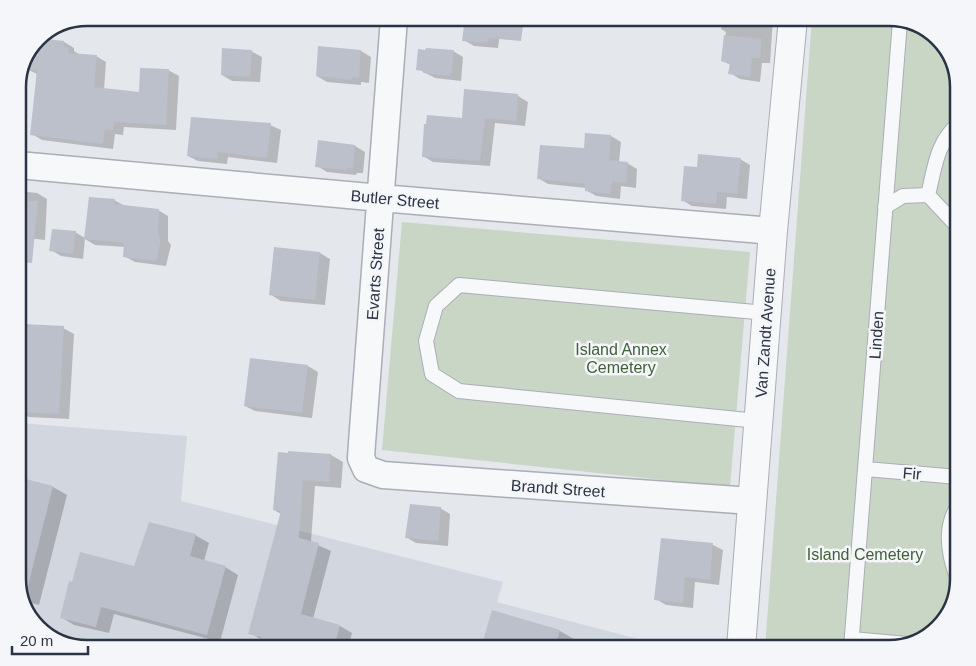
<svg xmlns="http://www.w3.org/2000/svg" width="976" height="666" viewBox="0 0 976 666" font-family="Helvetica,sans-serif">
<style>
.built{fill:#d2d6de}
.green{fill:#c9d6c5}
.shadow{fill:#0003}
.building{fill:#bbc0ca}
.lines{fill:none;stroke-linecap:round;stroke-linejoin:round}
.service-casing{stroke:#a9aeb7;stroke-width:16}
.minor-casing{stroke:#a9aeb7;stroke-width:29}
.tertiary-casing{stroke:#a9aeb7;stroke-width:30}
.service{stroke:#f7f8fa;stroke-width:14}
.minor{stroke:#f7f8fa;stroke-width:26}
.tertiary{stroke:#f7f8fa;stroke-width:28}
.labels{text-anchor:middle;stroke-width:5;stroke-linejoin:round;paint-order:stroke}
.street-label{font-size:16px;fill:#2b3445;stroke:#f4f6f9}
.park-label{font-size:16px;fill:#3f6138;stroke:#f4f6f9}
.rim{fill:none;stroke:#2b3445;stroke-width:2.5}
</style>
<rect width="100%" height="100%" fill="#e4e7ec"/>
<!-- built -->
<path class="built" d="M18 423 187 436 181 501 503 582 497 602 673 648H88L48 637 27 613 18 583Z"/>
<!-- green -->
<path class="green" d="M812 18H888L928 29 949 53 958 87V579L947 618 923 639 889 648H765Z
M402 222 750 252 730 487 382 450Z"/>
<!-- shadow -->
<path class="shadow" d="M540 18H625L624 26 569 21V24L547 22Z
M722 18H773L770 63H762L760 82 740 79 730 73 731 65 722 61 726 32 721 29Z
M501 26 498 48 474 46 464 40Z
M64 42 74 48V51L79 54 96 56 106 62 104 90 140 93 168 70 179 76 176 130 124 127 123 135 115 134 113 149 42 140 32 134 37 74 25 68Z
M320 47 361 51 371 57 369 83 361 82V85L327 82 317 76Z
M251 51 262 57 260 82 232 81 222 75Z
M453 51 463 57 461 81 435 78 418 69Z
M518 96 528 102 525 126 495 123 490 166 433 162 423 156 463 119Z
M270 125 281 130 277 163 228 157 227 164 198 161 188 156Z
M586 134 611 136 621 142 619 162 627 163 637 169 636 188 621 186 620 199 596 196 586 190V188L548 184 538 178 585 150Z
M319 141 355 146 365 152 363 173H357L356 175 327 172 317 166Z
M740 159 750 165 747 199 727 197 726 209 692 206 682 200 698 168Z
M18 191 37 193 47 199 45 240 18 237Z
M114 200 125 206 158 210 168 216V241L171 245 166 266 135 262 124 256 125 247 95 245 85 239 83 259 61 256 51 250 75 232 85 238Z
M275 248 320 253 330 259 325 305 281 301 271 295Z
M63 328 74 334 69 419 29 417 19 411Z
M308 366 318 372 312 418 255 411 245 406Z
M279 453 331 455 343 462 341 488 315 486 311 542 331 551 313 619 340 626 352 633 348 648H260L262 640 250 633 281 514 274 510Z
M18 478 53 487 67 495 39 605 23 601 18 583Z
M440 508 450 514 448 546 416 543 406 537Z
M195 535 209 543 204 561 225 567 238 575 220 642 114 614 109 633 74 625 61 617 135 568Z
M662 539 713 545 723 550 719 585 695 582 693 608 666 605 656 599Z
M493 612 560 631 579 642 577 648H482Z"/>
<!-- building -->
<path class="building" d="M465 18H524L521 41 489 38 488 43 462 41Z
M724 35 762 39 760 58H752L750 77 728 74 730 63 721 61Z
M38 38 64 41V47H69L68 53 97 55 94 87 139 92 140 68 169 69 166 125 114 122 113 130 105 129 103 144 30 135 37 70 24 69Z
M318 46 361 50 359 78 352 77 351 80 316 76Z
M222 48 252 50 250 77 221 75Z
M426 48 454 50 451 76 423 73 424 71 416 70 418 49 425 50Z
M464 89 518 94 516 121 485 118 480 161 422 157 424 124H426L427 115 462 118Z
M191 117 271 123 267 158 218 152 217 159 187 156Z
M585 133 611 135 609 160 628 162 626 183 612 181 610 194 585 191V184L537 179 540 145 584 148Z
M318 140 355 145 353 168H347L346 170 315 167Z
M698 154 741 158 737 194 717 192 716 204 681 201 684 166 697 167Z
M89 197 115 199 114 204 159 209 158 234 161 239 156 261 123 257 124 243 84 239Z
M38 201 32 263 18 262V202Z
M52 229 76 231 73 254 49 251Z
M274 247 320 252 315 300 269 295Z
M23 324 64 326 59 414 18 412Z
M250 358 308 365 302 413 244 406Z
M288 451 331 454 329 482 303 480 299 538 319 543 301 614 340 625 334 648H258L261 637 248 634 281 511 273 510 278 452 288 453Z
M18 477 53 486 25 598H22L18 583Z
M410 504 441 507 438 541 405 538Z
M149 522 196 534 190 556 226 566 207 635 101 607 96 627 60 618 69 581 72 582 80 552 134 566Z
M661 538 713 543 710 580 685 577 683 603 654 600Z
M492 610 560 630 555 648H481Z"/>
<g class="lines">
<!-- service casing -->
<g class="service-casing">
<path id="service" d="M928 195C935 167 936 144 958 124
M928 195 958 227
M885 207 903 196 928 195
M758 421 459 391 432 374 426 341 436 306 459 285 767 313
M866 469 958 477
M958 580C949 557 943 528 958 506
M852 639 907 644
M851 648 900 21"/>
</g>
<!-- minor casing -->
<g class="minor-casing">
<path id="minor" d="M394 18 362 443 361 458 366 469 383 475 752 501
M18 165 381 198 773 231"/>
</g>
<!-- tertiary casing -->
<g class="tertiary-casing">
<path id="tertiary" d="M741 648 773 231 793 18"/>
</g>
<!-- service -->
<use href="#service" class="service"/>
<!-- minor -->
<use href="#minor" class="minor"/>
<!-- tertiary -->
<use href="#tertiary" class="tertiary"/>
</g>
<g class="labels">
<!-- street labels -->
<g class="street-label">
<text transform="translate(395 199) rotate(5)" y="6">Butler Street</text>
<text transform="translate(375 274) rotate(-86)" y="6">Evarts Street</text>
<text transform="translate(765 333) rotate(-86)" y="6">Van Zandt Avenue</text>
<text transform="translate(876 335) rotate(-86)" y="6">Linden</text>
<text transform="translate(912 473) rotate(5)" y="6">Fir</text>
<text transform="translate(558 488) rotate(4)" y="6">Brandt Street</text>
</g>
<!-- park labels -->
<g class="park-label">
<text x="621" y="355">Island Annex<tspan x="621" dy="18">Cemetery</tspan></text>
<text x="865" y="560">Island Cemetery</text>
</g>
</g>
<!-- crop -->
<path d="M0 0H976V666H0ZM87 26H889A61 61 0 0 1 950 87V579A61 61 0 0 1 889 640H87A61 61 0 0 1 26 579V87A61 61 0 0 1 87 26Z" fill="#f4f6f9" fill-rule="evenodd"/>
<path class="rim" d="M87 26H889A61 61 0 0 1 950 87V579A61 61 0 0 1 889 640H87A61 61 0 0 1 26 579V87A61 61 0 0 1 87 26Z"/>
<!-- scale -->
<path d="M12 646v8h76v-8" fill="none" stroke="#2b3445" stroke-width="2.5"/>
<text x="20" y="646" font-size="15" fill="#2b3445" stroke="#f4f6f9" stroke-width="4" paint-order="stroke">20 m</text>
</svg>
